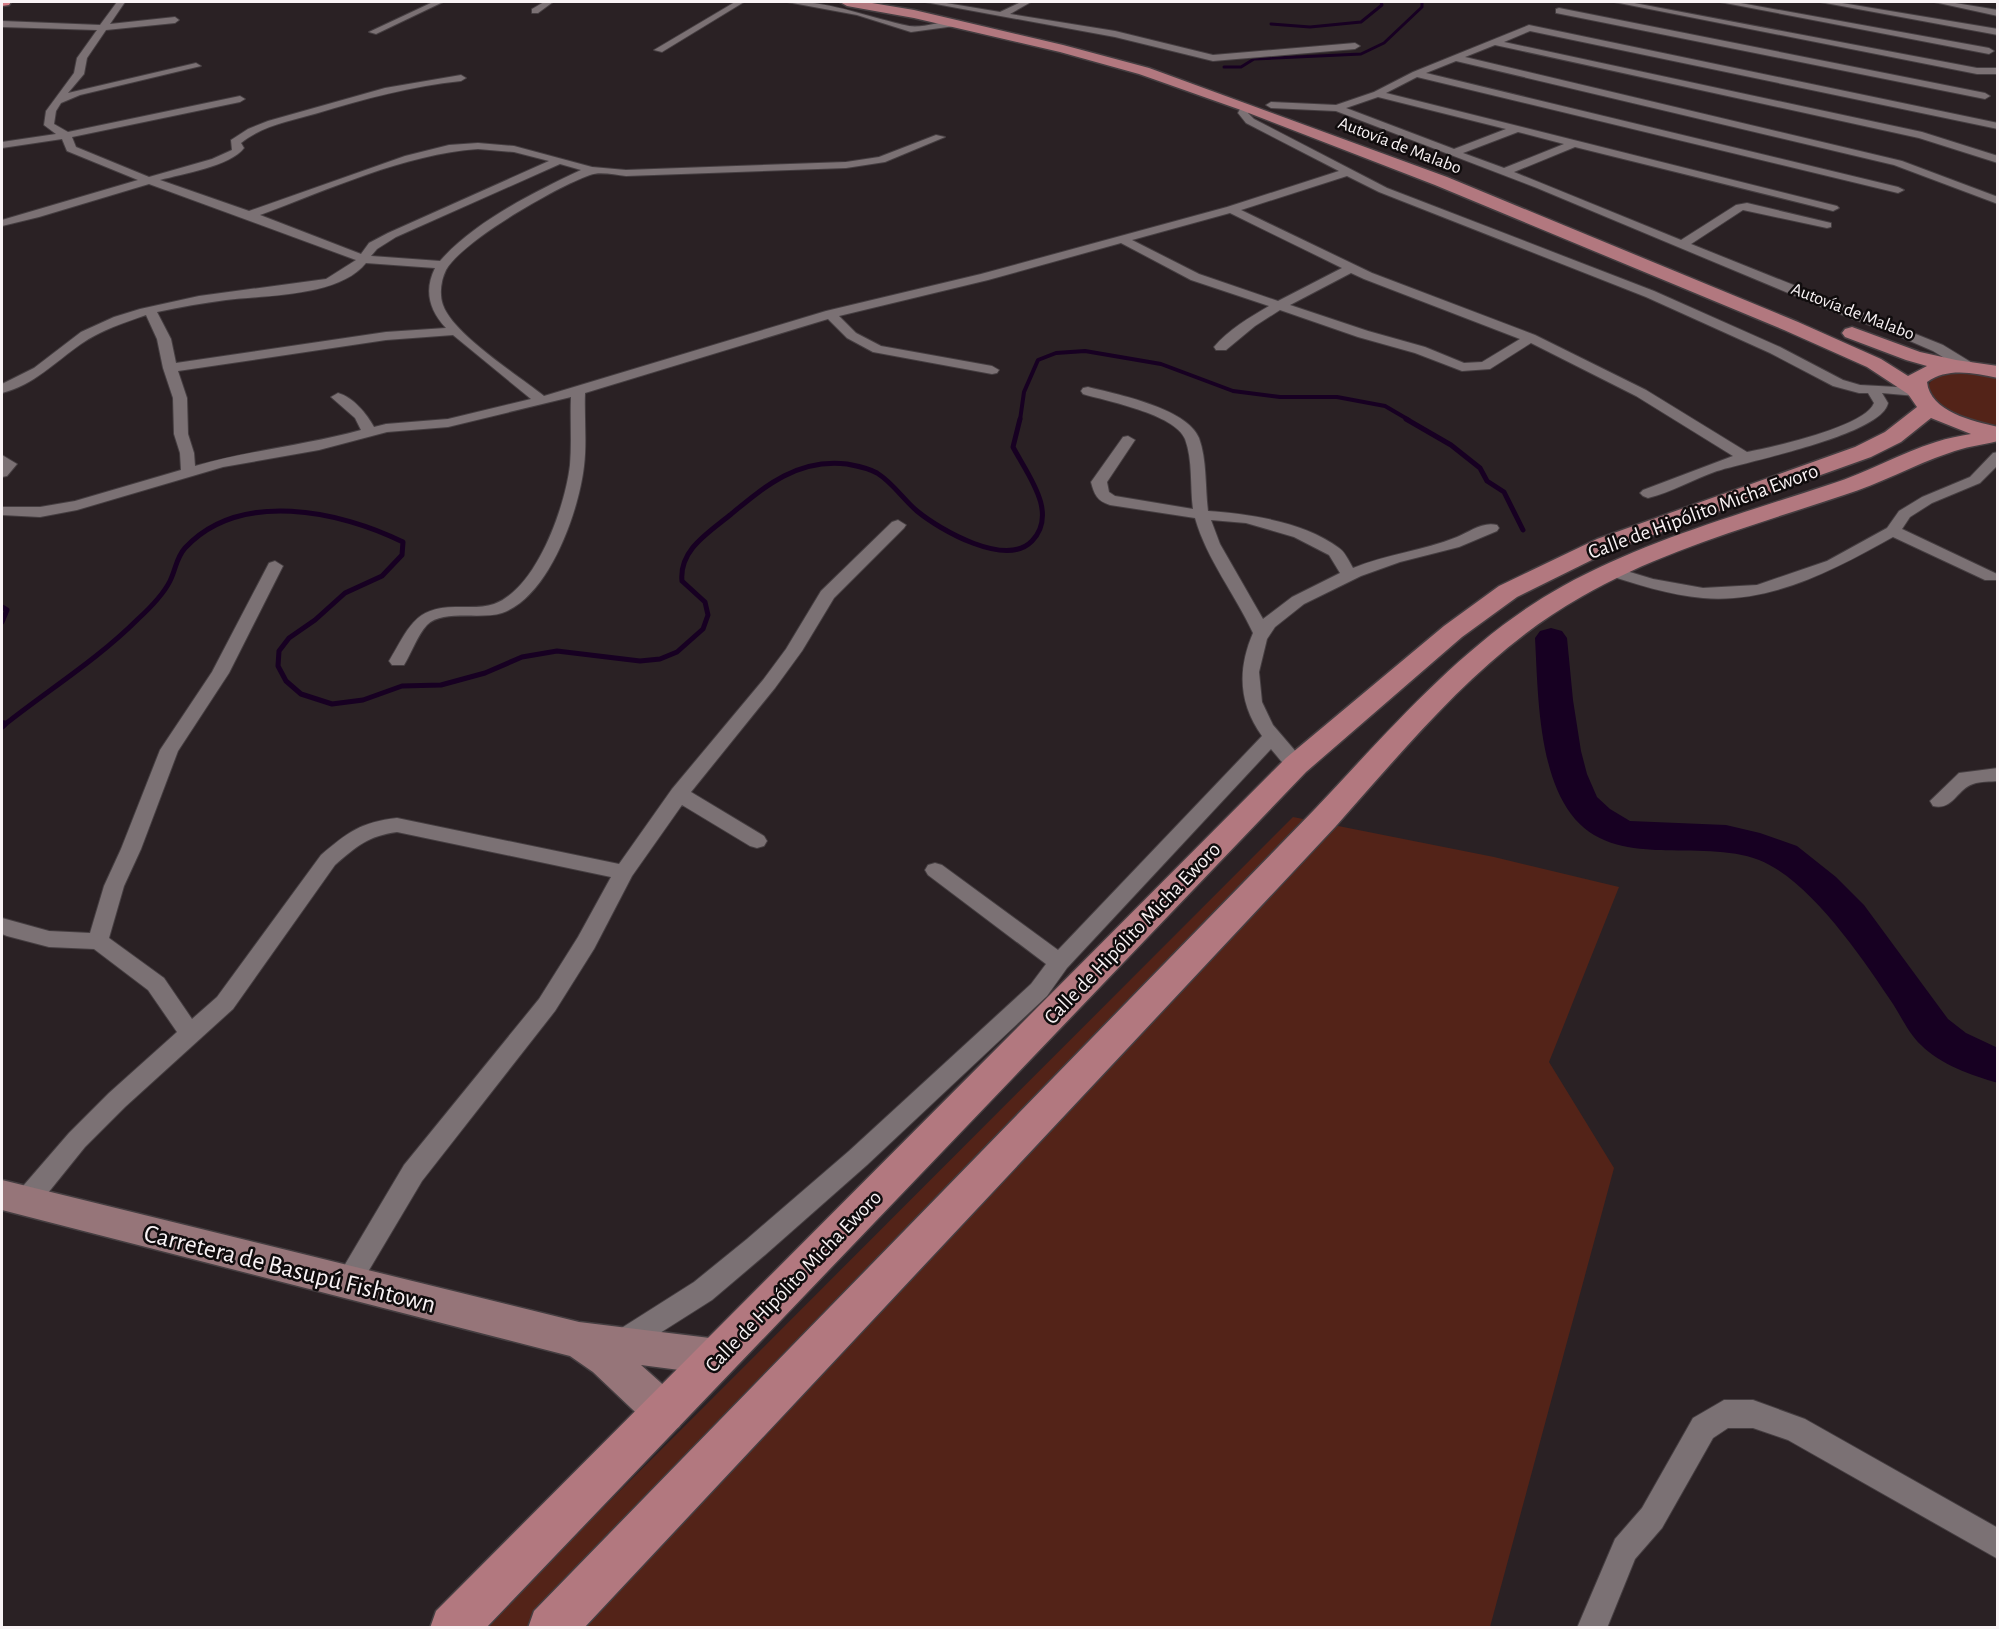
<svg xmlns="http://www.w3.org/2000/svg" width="1999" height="1629" viewBox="0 0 1999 1629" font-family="'Alegreya Sans',sans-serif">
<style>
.green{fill:#532318}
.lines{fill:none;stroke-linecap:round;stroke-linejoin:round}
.stream-far3{stroke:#170022;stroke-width:3}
.stream-far2{stroke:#170022;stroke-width:4}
.stream-far1{stroke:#170022;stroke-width:5}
.stream{stroke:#170022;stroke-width:7}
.river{fill:#170022;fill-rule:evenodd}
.street-casing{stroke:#453e41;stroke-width:2}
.secondary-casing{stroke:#453e41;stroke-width:3}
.primary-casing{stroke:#453e41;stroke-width:3}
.highway-casing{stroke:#453e41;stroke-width:3}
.street{fill:#7b7174;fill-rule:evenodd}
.secondary{fill:#967579;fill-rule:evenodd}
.primary{fill:#b2787f;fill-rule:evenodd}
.highway{fill:#d67d86;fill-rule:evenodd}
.labels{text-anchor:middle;stroke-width:5;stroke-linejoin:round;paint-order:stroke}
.far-street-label{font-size:18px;fill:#f9f3f5;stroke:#100c0d}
.street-label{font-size:21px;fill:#f9f3f5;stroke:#100c0d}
.near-street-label{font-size:26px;fill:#f9f3f5;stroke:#100c0d}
</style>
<rect width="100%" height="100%" fill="#2a2124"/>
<!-- green -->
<path class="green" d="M1955 372 1997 377V427C1981 424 1963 419 1948 411 1918 396 1922 376 1955 372Z
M1293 817 1494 857 1619 887 1549 1062 1614 1168 1490 1627 483 1628Z"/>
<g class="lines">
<!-- stream-far3 -->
<path class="stream-far3" d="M1271 24 1310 27 1361 22 1382 5 1381 2
M1224 67H1241L1254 59 1361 54 1384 43 1422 7V2"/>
<!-- stream-far2 -->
<path class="stream-far2" d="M1020 420 1024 392 1038 360 1056 353 1085 351 1161 364 1233 391 1280 397H1337L1385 406 1409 420"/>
<!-- stream-far1 -->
<path class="stream-far1" d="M1406 419 1451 445 1480 468 1487 481 1504 492 1523 530
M2 607 7 610 2 622
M3 726C48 690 97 660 138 619 150 608 163 595 170 581 176 569 176 558 185 548 240 489 340 511 403 542L402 555 382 576 345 593 315 620 289 638 279 651 278 666 286 681 301 694 332 704 363 700 402 686 441 685 485 673 522 657 557 651 640 661 660 659 677 652 703 629 708 615 705 602 682 581C679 550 708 533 730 515 765 486 798 458 847 464 858 466 868 468 877 473 893 483 903 499 917 511 940 530 1006 568 1032 541 1059 513 1027 474 1013 447L1020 419"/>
<!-- stream -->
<path class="stream" d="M2 726 4 724"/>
<!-- river -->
<path class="river" d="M1551 628 1562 631 1567 638 1573 700 1581 751 1587 774 1597 797 1610 809 1630 821 1726 825 1760 833 1797 846 1836 877 1864 905 1948 1019 1966 1033 1998 1048V1083C1971 1075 1941 1065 1921 1045 1909 1034 1902 1018 1893 1004 1863 959 1810 880 1759 860 1700 837 1614 872 1571 814 1538 770 1538 691 1535 638L1540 631Z"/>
<!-- street casing -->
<g class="street-casing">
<path id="street" d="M117 2H125L110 24 175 17 179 20 175 23 106 30 87 58 84 74 68 93 196 63 201 66 80 95 61 103 56 111 54 124 68 132 240 96 245 99 240 102 72 137 76 147 149 177 212 159 232 150 231 140 248 129 268 121 385 88 461 75 466 78 461 81C411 86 365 99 318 113 291 121 263 125 241 143L244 148C231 166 182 174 160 180L249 211 405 156 449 145 478 143 514 146 592 167 626 170 846 162 879 157 936 135 945 137 885 162 846 168 626 176C615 175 600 171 590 175 558 186 462 241 446 270 441 280 439 294 443 305 453 334 519 376 544 396L826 311 981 274 1227 207 1339 171 1246 123 1238 113 1242 105 1246 104 1251 107 1248 113 1254 119 1387 188 1654 291 1780 347 1843 380 1860 385 1916 388 1923 392 1916 396 1882 393 1888 403C1882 435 1748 461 1717 471 1694 479 1672 492 1648 498L1643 496 1640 493 1643 490 1733 456 1636 396 1531 343 1490 369 1462 371 1415 353 1358 337 1280 310 1255 326 1226 350H1216L1214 347C1228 330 1250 317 1269 306L1191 280 1121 243 988 280 839 316 856 333 881 346 992 366 999 370 997 373 992 374 873 352 847 338 828 319 585 393C584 417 587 442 584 466 579 511 549 597 502 613 481 620 443 609 427 625 417 636 412 652 404 665H392L389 661C409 628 414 606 458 607 470 607 483 608 494 604 537 588 565 507 570 465 572 442 570 419 571 397L448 427 387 432 319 450 223 467 77 510 40 517 2 515V507H40L75 501 181 470 180 453 174 434 173 398 163 368 157 339 146 315C124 323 101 330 81 344 55 362 34 385 2 393V384L34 368 81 332 114 317 140 309 199 296 326 279 356 260 149 184 39 217 2 226V220L138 180 67 151 62 139 2 148V142L56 134 44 125 46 111 74 73 77 58 97 30 2 27V21L100 25ZM478 149 514 152 549 161 388 233 369 243 361 254 260 215C328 190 405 154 478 149ZM560 164 581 170C534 192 474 222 440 261L371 256 377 249 396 237ZM1347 176 1379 192 1646 297 1770 353 1833 386 1859 393H1868L1874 403C1865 427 1772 447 1747 452L1646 390 1535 335 1372 273 1241 210ZM1230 213 1342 268 1278 301 1199 274 1132 240ZM366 263 435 268C424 290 429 310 446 328L386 332 176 363 171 339 157 312C180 307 203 303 226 300 266 295 339 297 366 263ZM1351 273 1364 279 1520 339 1482 362 1464 363 1425 347 1368 331 1290 305ZM453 335 531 399 448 419 386 424 374 427C367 414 353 397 338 393L331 397 355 418 361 430C307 445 250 450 195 466L194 453 188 434 187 398 178 371 386 340Z
M433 2H443L376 34 369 32Z
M544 2H553L538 13H532V9Z
M735 2H744L662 52 654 50Z
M787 2C828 0 869 18 909 26 922 28 941 22 955 20L959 23 955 26 911 32 857 15Z
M925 2H940L1000 12 1021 2H1031L1010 14 1115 31 1213 55 1355 43 1360 46 1355 49 1213 61 1115 37Z
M1614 2H1629L1977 68H1998V74H1977Z
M1720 2H1735L1989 48 1994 51 1989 54Z
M1820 2H1836L1998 29V35Z
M1934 2H1949L1998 10V16Z
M1559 8 1985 93 1990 96 1985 99 1556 13V9Z
M1529 25 1998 123V129L1530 31 1504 42 1922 132 1998 156V163L1919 138 1495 45 1465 57 1902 161 1998 197V204L1894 165 1456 61 1426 73 1898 187 1904 190 1898 193 1417 77 1386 93 1837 206 1839 208 1833 211 1575 147 1514 172 1681 240 1736 205 1747 203 1831 223V227L1827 228 1743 210 1691 244 1943 345 1974 364 1976 367 1974 370H1964L1933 351 1896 335 1824 308 1537 188 1336 111 1271 108 1266 105 1271 102 1336 105 1374 92 1413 72ZM1378 97 1506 129 1454 149 1346 108ZM1518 132 1564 144 1504 168 1463 153Z
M1088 387C1116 394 1187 408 1199 438 1207 460 1205 487 1208 511 1250 514 1305 522 1339 548 1345 552 1349 561 1353 568 1386 554 1423 551 1457 537 1469 532 1483 521 1497 525L1499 528 1497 531 1459 547 1400 562 1361 576 1304 604 1275 627 1267 639 1259 672 1262 702 1273 725 1303 760 1305 765 1303 770C1288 774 1280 759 1271 749L1067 968 1047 996 867 1165 765 1255 712 1300 630 1352 621 1356 612 1352 608 1343 612 1334 694 1282 747 1239 849 1151 1031 984 1046 964 928 875 925 870 928 865 935 863 942 865 1058 950 1262 736C1239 704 1237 670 1253 633 1235 594 1207 560 1195 518L1110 505C1097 501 1094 494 1091 482L1123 437 1128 436 1135 440 1107 482 1109 492 1115 496 1193 509C1190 487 1193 460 1185 439 1175 414 1106 401 1083 394L1081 391 1083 388ZM1211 520 1246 523 1294 537 1329 555 1340 573 1292 597 1263 619 1220 544Z
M1998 452V465L1980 483 1932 503 1910 517 1902 529 1997 574V580H1985L1893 537C1836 569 1771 604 1703 598 1669 595 1636 584 1604 574L1602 571 1610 566 1653 579 1703 588 1757 585 1827 561 1887 528 1899 511 1922 497 1970 477 1993 453Z
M2 455 17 464 7 476 2 477Z
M898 520 906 525 904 528 834 598 802 651 775 688 691 792 764 836 767 841 764 846 757 848 750 846 682 805 632 876 594 949 555 1011 422 1181 356 1292 347 1295 338 1292 334 1283 404 1165 539 999 578 937 611 877 397 832C368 836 357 846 335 865L233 1009 125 1107 85 1147 35 1209 26 1212 17 1209 14 1201 17 1193 69 1133 109 1093 177 1032 148 990 94 949 49 947 7 936 2 934V918L49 931 90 933 104 886 121 849 160 750 212 672 269 563 275 561 283 566 229 673 178 751 141 849 124 886 109 938 164 978 192 1019 217 997 321 855C348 832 361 822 397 818L619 864 672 789 763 680 786 649 821 591 892 522Z
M1998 768V781C1990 782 1981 781 1973 784 1957 789 1953 811 1933 806L1930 801 1959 773Z
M1724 1400H1753L1805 1419 1998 1528V1559L1788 1440 1753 1428H1728L1713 1438 1662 1528 1635 1559 1607 1628H1577L1615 1539 1642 1508 1693 1418Z"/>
</g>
<!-- secondary casing -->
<g class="secondary-casing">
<path id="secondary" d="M2 1180 579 1322 718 1339 731 1344 737 1357 731 1370 718 1375 641 1365 679 1399 684 1413 679 1427 665 1432 651 1427 593 1372 570 1356 2 1210Z"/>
</g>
<!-- primary casing -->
<g class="primary-casing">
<path id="primary" d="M840 2H866L914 10 1063 45 1149 68 1447 177 1798 322 1881 359 1908 376 1927 366 1906 360 1845 337 1842 333 1845 329 1852 327 1920 352 1956 360 1998 366V378C1974 373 1948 367 1927 382 1930 412 1973 421 1998 427V441C1982 445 1964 447 1949 453 1913 465 1880 484 1844 495 1755 525 1662 550 1581 597 1483 652 1410 743 1336 826L584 1628H528L534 1611 1314 810C1390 730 1465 640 1563 586 1646 540 1741 514 1831 484 1867 473 1900 453 1936 442 1948 438 1960 436 1971 434L1931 418 1901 442 1871 457 1614 549 1517 597 1462 637 1306 772 486 1628H430L436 1611 1286 758 1444 626 1499 586 1597 539 1855 447 1885 432 1917 407 1908 394 1867 367 1784 330 1435 185 1241 110 1139 74 1060 52 914 18 847 6Z"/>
</g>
<!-- highway casing -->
<g class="highway-casing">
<path id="highway" d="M2 2H11L9 5 2 6Z"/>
</g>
<!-- street -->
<use href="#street" class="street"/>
<!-- secondary -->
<use href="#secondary" class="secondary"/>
<!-- primary -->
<use href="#primary" class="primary"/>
<!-- highway -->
<use href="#highway" class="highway"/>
</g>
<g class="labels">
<!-- far-street labels -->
<g class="far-street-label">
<text transform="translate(1400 145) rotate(21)" y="6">Autovía de Malabo</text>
<text transform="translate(1853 311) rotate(21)" y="6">Autovía de Malabo</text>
</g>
<!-- street labels -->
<g class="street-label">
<text transform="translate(1703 511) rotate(-20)" y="7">Calle de Hipólito Micha Eworo</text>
<text transform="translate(1132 933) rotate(-46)" y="7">Calle de Hipólito Micha Eworo</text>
<text transform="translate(793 1281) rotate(-46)" y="7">Calle de Hipólito Micha Eworo</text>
</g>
<!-- near-street labels -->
<g class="near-street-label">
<text transform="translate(290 1268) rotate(14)" y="9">Carretera de Basupú Fishtown</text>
</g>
</g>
<!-- border -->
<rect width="1999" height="1629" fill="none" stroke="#f9f3f5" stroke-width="6"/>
</svg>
